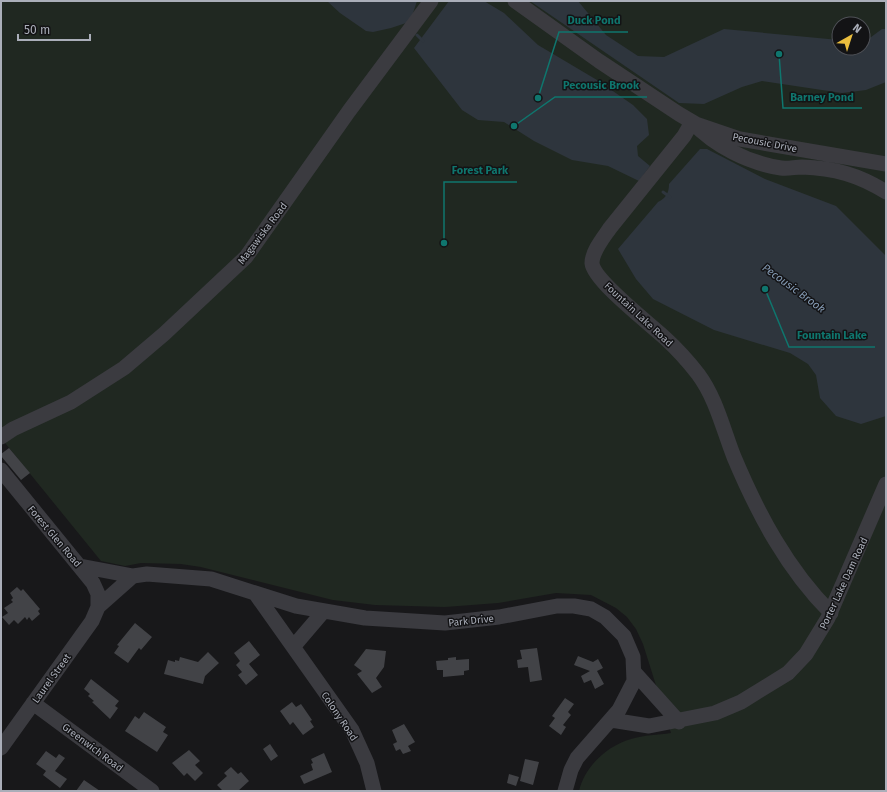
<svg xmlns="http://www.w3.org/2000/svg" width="887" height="792" viewBox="0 0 887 792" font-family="'Fira Sans',sans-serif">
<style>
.green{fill:#202821;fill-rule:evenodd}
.water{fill:#2e353d}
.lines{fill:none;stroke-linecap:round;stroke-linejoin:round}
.stream{stroke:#2e353d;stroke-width:3}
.building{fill:#424347}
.minor{stroke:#3b3b40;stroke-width:15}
.labels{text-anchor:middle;stroke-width:3;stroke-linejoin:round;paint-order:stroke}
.street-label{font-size:10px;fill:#aaaeb9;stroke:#131315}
.water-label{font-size:11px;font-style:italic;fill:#8399b2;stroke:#131315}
.leader{fill:none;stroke:#0f766e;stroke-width:1.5}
.callout-dot{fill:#0f766e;stroke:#131315;stroke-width:1.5}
.callout-label{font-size:11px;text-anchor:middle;font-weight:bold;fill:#0f766e;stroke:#131315;stroke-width:3;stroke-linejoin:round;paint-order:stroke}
</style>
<rect width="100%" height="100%" fill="#18181a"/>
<!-- green -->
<path class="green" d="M1 1H886V791H579C585 766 607 746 631 739 644 735 658 735 671 733L643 644 636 629 627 617 616 608 591 595 556 593 498 603 445 607 375 605 333 600 201 567 181 564 141 563 125 566 101 561 1 438ZM839 24H863V48H839Z"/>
<!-- water -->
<path class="water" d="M327 1H417L412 16 409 22 391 28 373 32 366 31 340 13Z
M449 1H484L504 13 538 45 597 80 633 105 647 119 649 135 637 146 638 156 650 166 639 181 608 166 572 160 534 141 504 122 478 120 462 110 414 48Z
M530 1H578L606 35 638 56 664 57 724 29 839 40V48H863V43L882 29H886V82L866 90 842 93 762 81 742 87 704 104 679 103Z
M700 149H707L765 179 836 206 886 256V416L861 424 836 416 820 398 816 375 808 364 790 353 714 330 653 299 636 279 618 249 658 202C666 198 669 193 669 184Z"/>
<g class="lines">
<!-- stream -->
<path class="stream" d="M417 35 423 41
M663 192 670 197"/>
</g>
<!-- building -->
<path class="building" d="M9 448 30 473 21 480 1 456V454Z
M17 587 21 591 23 589 40 609 38 611 40 614 32 621 29 617 27 620 25 617 18 624 14 620 9 625 2 617 8 613 4 608 13 602 11 600 13 598 10 593Z
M135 623 152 637 141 650 139 648 128 663 114 653 119 646 117 645Z
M249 641 260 655 249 664 258 675 246 685 238 675 242 672 236 665 240 661 234 653Z
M537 648 542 680 530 682 528 667 518 668 517 660 522 659 520 650Z
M366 649 386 651 384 667 376 678 382 687 372 693 357 674 362 671 354 665Z
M208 652 219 663 205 676 203 684 164 674 168 660 175 662V660L179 661 180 657 198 662Z
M578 656 593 662 598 659 603 668 597 671 604 684 595 689 591 680 584 683 581 676 590 671 574 665Z
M456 657V660L469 659V670L464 671V675L443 677V670H437L436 661 448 660V658Z
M91 679 119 701 115 706 118 708 110 719 92 702 94 701 88 696 90 694 84 689Z
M565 698 574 704 568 712 571 715 563 725 566 727 561 735 549 726 555 718 552 716Z
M292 702 296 707 301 704 312 720 310 721 314 727 303 735 293 722 290 725 280 711Z
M144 712 166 727 163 732 168 735 157 752 125 731 135 716 139 719Z
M404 724 415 742 408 746 411 751 403 754 400 749 396 751 393 744 397 742 392 730Z
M270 744 278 756 271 761 263 749Z
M189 750 200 761 195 765 203 773 195 781 187 773 184 776 172 763Z
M46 751 56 758 59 754 65 758 55 771 67 779 60 788 43 775 46 771 36 764Z
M324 753 332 772 304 784 300 776 313 770 311 764 313 763 311 759Z
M525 759 539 762 533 785 520 781Z
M231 767 238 774 241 772 249 781 238 791H223L217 785 227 776 224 773Z
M509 774 519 777 516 786 507 783Z
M84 780 100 791H76Z"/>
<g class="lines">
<!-- minor -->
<path class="minor" d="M515 1 599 61 679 114 696 124 740 139 886 164
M1 437 13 429 71 402 124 368 164 334 246 257 349 111 431 1
M1 470 93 583 98 594V607
M80 566 133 576 147 574 211 579 296 606 365 618 445 623 499 617 557 606H574L591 609 605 617 624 636 633 657 634 681 619 710 577 758 571 770 565 791
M255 593 352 730 367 763 374 791
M831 613C787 569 758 514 734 457 723 429 716 398 698 374 688 361 677 349 665 338 650 324 593 280 592 263 592 251 604 237 610 228L684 136 692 122C715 146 748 163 781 168 788 169 795 167 802 167 834 168 859 175 886 192
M294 646 323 612
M635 673 679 722
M33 703 152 791
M611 720 649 726 715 713 741 702 788 673 806 654 828 618 886 484
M1 748 92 621 98 607 133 576"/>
</g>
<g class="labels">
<!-- street labels -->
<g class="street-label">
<text transform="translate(765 142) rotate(11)" y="4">Pecousic Drive</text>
<text transform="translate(262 233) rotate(-53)" y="4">Magawiska Road</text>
<text transform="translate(639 314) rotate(43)" y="4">Fountain Lake Road</text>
<text transform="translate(55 536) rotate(50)" y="4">Forest Glen Road</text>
<text transform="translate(843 583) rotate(-65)" y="4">Porter Lake Dam Road</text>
<text transform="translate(471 620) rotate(-6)" y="4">Park Drive</text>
<text transform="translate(51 678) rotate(-54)" y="4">Laurel Street</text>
<text transform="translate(340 716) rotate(56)" y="4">Colony Road</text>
<text transform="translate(93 747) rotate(37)" y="4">Greenwich Road</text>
</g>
<!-- water labels -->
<g class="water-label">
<text transform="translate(794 288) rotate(36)" y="4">Pecousic Brook</text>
</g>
</g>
<!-- callouts -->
<path class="leader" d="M538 98L559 32H628M514 126L555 97H647M779 54L783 108H862M444 243L444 182H517M765 289L789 347H875"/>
<g class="callout-dot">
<circle cx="538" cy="98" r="4"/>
<circle cx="514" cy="126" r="4"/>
<circle cx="779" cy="54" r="4"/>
<circle cx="444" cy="243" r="4"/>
<circle cx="765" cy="289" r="4"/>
</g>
<g class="callout-label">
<text x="594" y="24">Duck Pond</text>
<text x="601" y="89">Pecousic Brook</text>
<text x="822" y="101">Barney Pond</text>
<text x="480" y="174">Forest Park</text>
<text x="832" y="339">Fountain Lake</text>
</g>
<!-- border -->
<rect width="887" height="792" fill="none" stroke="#aaaeb9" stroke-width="4"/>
<!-- north arrow -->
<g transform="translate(851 36) rotate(39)"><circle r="19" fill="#131315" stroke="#4f5157"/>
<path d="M0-3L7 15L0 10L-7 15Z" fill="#ebbe3e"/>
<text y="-6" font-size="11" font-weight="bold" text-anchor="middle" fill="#aaaeb9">N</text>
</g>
<!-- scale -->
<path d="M18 34v6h72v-6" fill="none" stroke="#aaaeb9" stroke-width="2"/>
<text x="24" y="34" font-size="12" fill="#aaaeb9" stroke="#131315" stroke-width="3" paint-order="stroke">50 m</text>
</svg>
